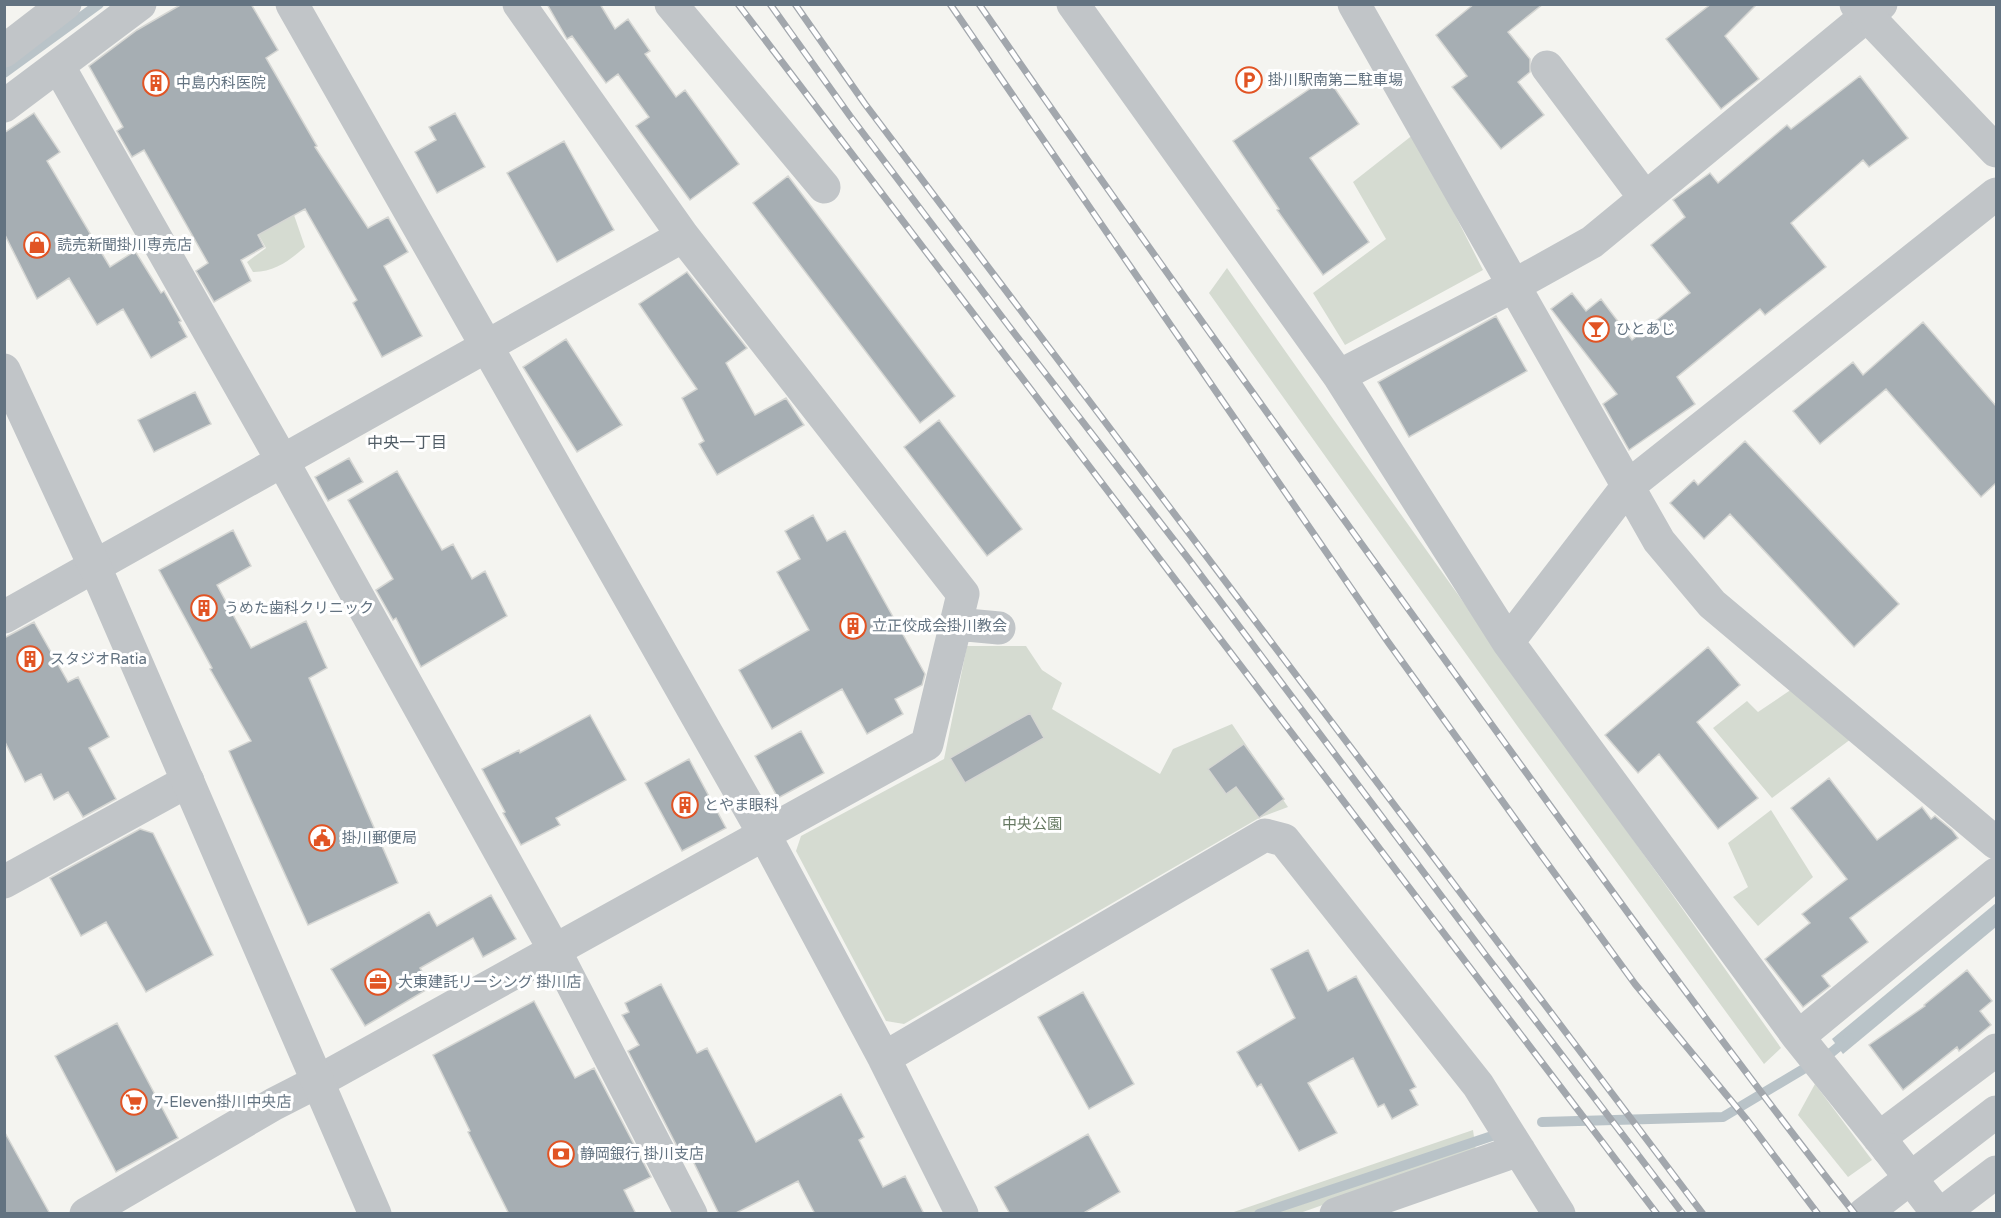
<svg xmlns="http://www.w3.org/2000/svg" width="2001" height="1218" viewBox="0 0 2001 1218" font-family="'Varela Round','Noto Sans JP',sans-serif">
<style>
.green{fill:#d5dbd1}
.water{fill:#b9c3c8}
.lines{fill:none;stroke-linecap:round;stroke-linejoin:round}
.stream{stroke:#b9c3c8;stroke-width:10}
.building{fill:#a6aeb3;stroke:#d5d6d3;stroke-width:1.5}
.minor{stroke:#c1c5c8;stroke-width:33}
.tertiary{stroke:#c1c5c8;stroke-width:33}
.rail-casing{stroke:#a2a7ad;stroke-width:7}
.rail{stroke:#fff;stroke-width:4.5;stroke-dasharray:14;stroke-linecap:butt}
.minor-bridge{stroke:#c1c5c8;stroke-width:33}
.labels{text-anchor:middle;stroke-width:6;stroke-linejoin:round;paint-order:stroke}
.poi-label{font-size:15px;fill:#637381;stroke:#fff;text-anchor:start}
.park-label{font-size:15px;fill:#667962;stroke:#fff}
.neighbourhood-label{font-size:16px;fill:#515d66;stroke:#fff}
</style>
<rect width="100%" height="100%" fill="#f4f4f0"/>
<!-- green -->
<path class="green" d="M1414 134 1483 270 1345 345 1313 293 1386 239 1353 182Z
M240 202 294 215 305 247C290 260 275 272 253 272L247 262 266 248Z
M1227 268C1410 530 1597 787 1781 1048L1764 1064 1518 727 1209 293Z
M967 646H1026L1042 670 1062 683 1052 709 1160 774 1173 749 1232 724 1288 807 1259 818 904 1024 886 1021 796 851 801 836 944 759Z
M1795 687 1855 736 1772 798 1713 728 1747 701 1758 712Z
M1771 810 1813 877 1758 926 1733 897 1748 887 1728 843Z
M1815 1084 1872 1160 1848 1177 1798 1115Z
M1473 1130 1476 1151 1300 1213 1228 1214Z"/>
<!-- water -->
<path class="water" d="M1996 903V927L1843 1054 1832 1039Z"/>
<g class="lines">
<!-- stream -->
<path class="stream" d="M4 73 99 4
M1542 1122 1723 1117 1832 1052 1849 1038
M1259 1214 1492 1136"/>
</g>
<!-- building -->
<path class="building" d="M182 4H251L278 50 266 58 317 146 315 147 368 228 388 217 408 252 384 266 422 336 382 357 353 303 357 300 305 209 258 235 264 247 241 260 251 281 214 302 196 271 208 263 144 150 132 157 117 131 123 127 89 66 137 30Z
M547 4H600L615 29 628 19 650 51 645 54 676 97 685 90 739 164 690 200 636 126 649 117 618 74 606 83 572 36 567 39Z
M1474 4H1543L1508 32 1530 59V72L1518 82 1544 115 1501 149 1452 87 1467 76 1436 35Z
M1711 4H1757L1725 36 1759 79 1721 109 1666 39Z
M1860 76 1908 138 1869 167 1863 160 1791 223 1826 267 1765 315 1760 309 1677 377 1695 404 1629 450 1603 404 1617 394 1551 309 1572 293 1586 311 1601 299 1632 340 1690 293 1651 245 1685 217 1673 200 1710 173 1718 183 1787 125 1791 129Z
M1327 77 1359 124 1310 158 1369 242 1323 275 1277 210 1279 209 1233 141Z
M34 113 60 152 47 161 110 267 135 251 161 293 164 291 181 321 179 322 187 337 151 358 123 309 97 325 69 278 37 299 4 233V133Z
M455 113 485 167 437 193 415 152 436 140 429 127Z
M564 141 614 230 557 262 507 173Z
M788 176 955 396 920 423 753 203Z
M687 272 747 348 726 363 755 415 786 398 804 425 717 475 699 444 704 441 682 398 697 389 639 304Z
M1496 316 1527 371 1409 437 1378 382Z
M1923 322 1996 406V483L1981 497 1886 389 1820 444 1793 411 1853 362 1863 375Z
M566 339 622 425 577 452 523 367Z
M195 392 211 424 154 452 138 420Z
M939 420 1022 529 987 556 904 447Z
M1745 441 1899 604 1854 647 1730 514 1704 539 1670 503 1694 480 1698 485Z
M349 458 363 482 328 501 315 477Z
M397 471 442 550 453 544 472 579 485 571 507 616 421 667 396 618 393 620 376 590 393 579 348 500Z
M813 515 827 541 845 531 925 674 922 685 895 699 903 714 867 734 842 689 772 729 739 670 809 630 777 572 800 559 785 531Z
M233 530 251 566 217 585 251 648 306 621 327 668 309 678 398 883 308 925 229 751 251 741 210 669 212 668 159 570Z
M34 622 68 682 78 677 109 737 89 748 116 799 83 817 68 792 54 800 41 774 25 782 4 740V638Z
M1708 647 1740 685 1697 722 1758 798 1718 829 1659 754 1638 773 1605 735Z
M1030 713 1044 738 965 783 950 758Z
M590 715 626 780 556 818 560 825 521 845 503 813 505 812 482 769 519 750 520 753Z
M801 731 824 773 778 798 755 756Z
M1244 744 1284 799 1259 818 1236 787 1226 794 1208 769Z
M689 759 726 828 682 851 645 783Z
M1829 778 1877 840 1922 807 1931 819 1935 816 1952 830 1958 838 1850 918 1868 942 1822 976 1830 986 1803 1007 1765 959 1810 923 1802 914 1847 879 1791 808Z
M140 829 153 833 213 955 146 992 106 922 81 936 50 878Z
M491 895 516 939 483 957 473 938 420 968 431 987 365 1026 331 969 429 912 437 926Z
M1308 950 1328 991 1356 976 1416 1087 1410 1090 1418 1105 1392 1119 1384 1104 1378 1107 1353 1058 1308 1083 1337 1133 1299 1151 1261 1084 1257 1087 1237 1052 1295 1018 1271 969Z
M1967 970 1992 1001 1980 1011 1991 1025 1959 1051 1957 1047 1903 1090 1869 1045 1925 1006 1924 1005Z
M661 984 697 1053 707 1048 756 1142 841 1094 864 1137 859 1140 883 1187 905 1176 924 1214H815L798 1181 734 1214H719L691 1157 684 1160 628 1051 639 1045 622 1015 629 1012 625 1003Z
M1083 992 1134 1084 1089 1109 1038 1017Z
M534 1001 575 1078 594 1068 651 1177 624 1190 636 1214H509L468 1132 470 1131 433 1055Z
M117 1023 178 1138 116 1172 55 1056Z
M4 1131 50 1214H4Z
M1088 1134 1120 1192 1082 1214H1010L995 1187Z"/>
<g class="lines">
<!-- minor -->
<path class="minor" d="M292 4 764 834 884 1058 962 1214
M671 4 824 187
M1073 4 1339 376 1508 642 1798 1037 1888 1149
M1354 4 1659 541 1712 604 1996 843
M4 51 65 4
M59 67 283 462 555 951 691 1214
M1547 67 1645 198
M4 106 140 4
M1339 376 1513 286 1592 242 1881 4
M4 617 683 236
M956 624 999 628
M1508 642 1627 487 1996 194
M4 882 188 781
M1798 1037 1996 874
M884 1058 1265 835 1284 840 1478 1085 1559 1214
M1879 1138 1996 1050
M86 1214 274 1104 317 1082 927 744 963 594 683 236 519 4
M1336 1214 1519 1150
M1941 1214 1996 1172"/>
<!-- tertiary -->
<path class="tertiary" d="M1856 4 1996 151
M4 370 95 567 375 1214
M1864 1214 1996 1112"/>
<!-- rail casing -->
<g class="rail-casing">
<path id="rail" d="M738 4 1657 1214
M770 4 850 116 1008 325 1190 561 1484 953 1683 1214
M795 4 865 104 1703 1214
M950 4 1388 642 1531 841 1635 984 1747 1120 1818 1214
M979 4C1124 215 1273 421 1422 628 1564 825 1705 1023 1855 1214"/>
</g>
<!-- rail -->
<use href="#rail" class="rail"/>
<!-- minor-bridge -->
<path class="minor-bridge" d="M1888 1149 1932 1206"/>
</g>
<!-- icons -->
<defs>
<g id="parking-ring" transform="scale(1.35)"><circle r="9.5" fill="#fff" stroke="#e15424" stroke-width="1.5"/><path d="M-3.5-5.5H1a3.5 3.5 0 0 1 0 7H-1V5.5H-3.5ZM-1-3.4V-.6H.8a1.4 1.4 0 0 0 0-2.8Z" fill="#e15424"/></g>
<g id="building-ring" transform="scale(1.35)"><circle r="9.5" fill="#fff" stroke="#e15424" stroke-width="1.5"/><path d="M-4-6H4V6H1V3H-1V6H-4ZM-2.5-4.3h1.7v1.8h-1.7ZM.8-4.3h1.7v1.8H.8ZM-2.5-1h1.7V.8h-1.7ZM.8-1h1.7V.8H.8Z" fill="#e15424"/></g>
<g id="shop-ring" transform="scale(1.35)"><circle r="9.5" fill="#fff" stroke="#e15424" stroke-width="1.5"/><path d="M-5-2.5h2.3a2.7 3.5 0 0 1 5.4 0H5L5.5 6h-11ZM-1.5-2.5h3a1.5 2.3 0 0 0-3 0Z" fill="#e15424"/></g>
<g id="bar-ring" transform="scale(1.35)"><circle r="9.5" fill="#fff" stroke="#e15424" stroke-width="1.5"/><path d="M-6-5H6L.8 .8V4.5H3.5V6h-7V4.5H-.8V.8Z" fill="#e15424"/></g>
<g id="civic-ring" transform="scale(1.35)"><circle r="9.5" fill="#fff" stroke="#e15424" stroke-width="1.5"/><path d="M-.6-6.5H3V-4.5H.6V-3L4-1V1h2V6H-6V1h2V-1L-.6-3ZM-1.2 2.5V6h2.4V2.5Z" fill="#e15424"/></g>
<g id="office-ring" transform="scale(1.35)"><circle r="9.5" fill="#fff" stroke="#e15424" stroke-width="1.5"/><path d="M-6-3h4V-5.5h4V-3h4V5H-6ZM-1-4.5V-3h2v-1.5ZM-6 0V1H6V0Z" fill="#e15424"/></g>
<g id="supermarket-ring" transform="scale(1.35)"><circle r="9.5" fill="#fff" stroke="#e15424" stroke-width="1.5"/><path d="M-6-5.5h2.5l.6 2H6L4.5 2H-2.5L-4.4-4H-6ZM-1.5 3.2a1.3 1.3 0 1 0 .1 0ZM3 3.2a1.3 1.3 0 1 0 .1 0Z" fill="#e15424"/></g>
<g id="bank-ring" transform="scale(1.35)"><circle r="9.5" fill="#fff" stroke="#e15424" stroke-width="1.5"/><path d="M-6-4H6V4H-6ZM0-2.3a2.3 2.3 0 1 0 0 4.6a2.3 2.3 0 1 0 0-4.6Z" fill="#e15424"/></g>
</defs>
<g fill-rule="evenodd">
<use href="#parking-ring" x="1249" y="80"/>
<use href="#building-ring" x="156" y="83"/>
<use href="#shop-ring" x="37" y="245"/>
<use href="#bar-ring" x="1596" y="329"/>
<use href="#building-ring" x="204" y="608"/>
<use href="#building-ring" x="853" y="626"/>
<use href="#building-ring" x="30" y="659"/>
<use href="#building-ring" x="685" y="805"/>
<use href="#civic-ring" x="322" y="838"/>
<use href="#office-ring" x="378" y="982"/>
<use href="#supermarket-ring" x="134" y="1102"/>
<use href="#bank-ring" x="561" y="1154"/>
</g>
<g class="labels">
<!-- poi labels -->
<g class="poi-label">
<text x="1268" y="85">掛川駅南第二駐車場</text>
<text x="176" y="88">中島内科医院</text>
<text x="57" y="250">読売新聞掛川専売店</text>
<text x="1616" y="334">ひとあじ</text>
<text x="224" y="613">うめた歯科クリニック</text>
<text x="872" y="631">立正佼成会掛川教会</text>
<text x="50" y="664">スタジオRatia</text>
<text x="704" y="810">とやま眼科</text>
<text x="342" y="843">掛川郵便局</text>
<text x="398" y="987">大東建託リーシング 掛川店</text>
<text x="154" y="1107">7-Eleven掛川中央店</text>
<text x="580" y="1159">静岡銀行 掛川支店</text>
</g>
<!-- park labels -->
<g class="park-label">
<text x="1032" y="829">中央公園</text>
</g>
<!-- neighbourhood labels -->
<g class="neighbourhood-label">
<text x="407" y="448">中央一丁目</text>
</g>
</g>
<!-- border -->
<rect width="2001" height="1218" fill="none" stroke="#637381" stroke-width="12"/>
</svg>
